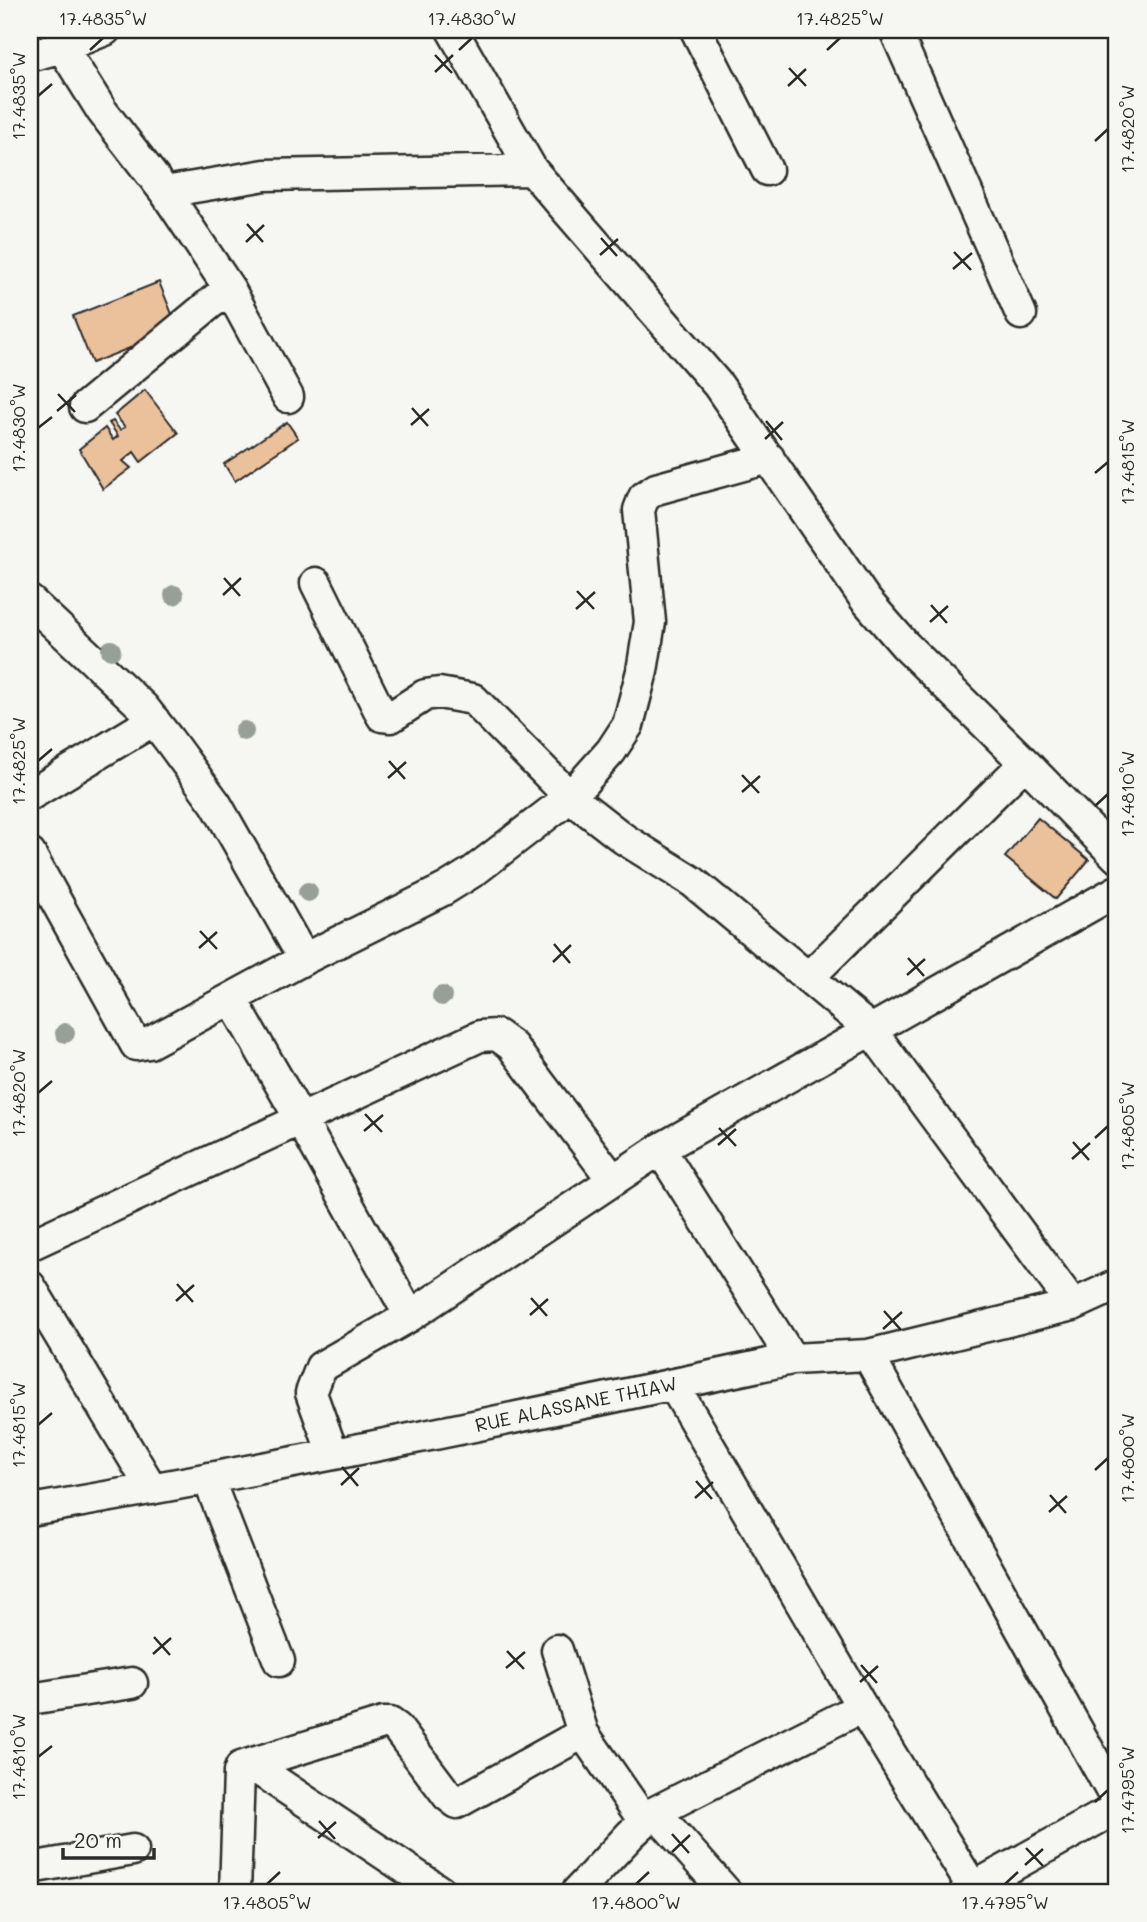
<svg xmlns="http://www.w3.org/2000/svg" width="1147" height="1922" viewBox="0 0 1147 1922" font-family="Mali,sans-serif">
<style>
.building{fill:#ebc19b;stroke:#2b2b2b;stroke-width:2}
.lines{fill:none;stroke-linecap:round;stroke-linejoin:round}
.minor-casing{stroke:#2b2b2b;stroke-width:35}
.minor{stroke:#f6f6f2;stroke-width:30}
.tree{fill:#979f96}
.ticks{fill:none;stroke:#2b2b2b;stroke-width:2.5}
.labels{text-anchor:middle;stroke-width:7;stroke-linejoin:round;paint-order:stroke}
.street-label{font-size:19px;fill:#2b2b2b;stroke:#f6f6f2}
.neatline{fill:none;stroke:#2b2b2b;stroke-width:2.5}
.ticks-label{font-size:18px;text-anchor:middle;fill:#2b2b2b}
</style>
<rect width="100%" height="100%" fill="#f6f6f2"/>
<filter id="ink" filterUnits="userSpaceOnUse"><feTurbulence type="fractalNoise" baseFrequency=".0143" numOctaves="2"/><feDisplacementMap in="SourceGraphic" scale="14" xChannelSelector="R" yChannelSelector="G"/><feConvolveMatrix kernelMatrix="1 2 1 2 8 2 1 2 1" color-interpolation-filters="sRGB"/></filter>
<g filter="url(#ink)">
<!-- building -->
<path class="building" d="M159 282 178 329 92 363 73 316Z
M145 390 178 433 141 462 134 452 123 461 131 468 103 489 79 449 105 428 113 440 118 436 109 423 113 421 120 430 125 427 115 415Z
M287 422 298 438 235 481 224 464Z
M1038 818 1089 860 1056 899 1005 857Z"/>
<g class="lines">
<!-- minor casing -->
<g class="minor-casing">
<path id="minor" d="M452 30 532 170 718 385 865 599 905 645 1025 763 1117 857
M696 30 767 170
M895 30 1021 314
M62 47 102 111 165 192 229 288 288 397
M30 56 62 47 105 30
M165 192 265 175 532 170
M85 407 229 288
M316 583 382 716 391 717 425 695 439 693 473 699 570 797 624 839 693 882 871 1030 1073 1305
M30 601 144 708 169 740 216 804 304 959
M30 795 154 720
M30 854 136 1045 149 1043 304 959 445 889 474 871 570 797 611 751 628 725 642 671 650 622 639 510 644 497 656 489 769 458
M808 978 1025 763
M232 1000 301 1120 410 1316
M660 1149 792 1359
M30 1245 480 1036 497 1035 512 1046 613 1180
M30 1286 152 1489
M868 1355 1117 1801
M673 1384 862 1707 973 1888
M333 1454 311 1393 321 1367 410 1316 660 1149 1117 891
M208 1478 279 1661
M30 1510C285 1467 539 1413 792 1359L868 1355 1073 1305 1117 1285
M557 1650 583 1733 644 1821
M30 1699 132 1683
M250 1764 383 1723H390L397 1728 448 1796 457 1803 583 1733
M655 1812 726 1892
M30 1868 133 1850
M235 1892 239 1772 241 1767 250 1764 441 1892
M577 1892 631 1834 655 1812 862 1707
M965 1892 1117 1808"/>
</g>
<!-- minor -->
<use href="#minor" class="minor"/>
</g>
<!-- trees -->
<g class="tree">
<circle cx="174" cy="595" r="10"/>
<circle cx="111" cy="650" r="10"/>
<circle cx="244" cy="731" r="10"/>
<circle cx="308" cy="892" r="10"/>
<circle cx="442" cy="996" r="10"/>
<circle cx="65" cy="1033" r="10"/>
</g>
</g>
<!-- ticks -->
<path class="ticks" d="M90 50 103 38M459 50 472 38M827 50 840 38M435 55 452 73M789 68 806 86M435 72 453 55M788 86 806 69M38 96 52 84M1095 141 1108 129M247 224 263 242M601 238 617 256M246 242 264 225M954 252 971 270M600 255 618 239M953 269 972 253M58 394 75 412M412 408 428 426M57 411 76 395M766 421 782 440M411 425 429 409M38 428 52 417M765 439 783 422M1095 473 1108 462M224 578 240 596M577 591 594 609M223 595 241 578M931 605 947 623M576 609 595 592M930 622 948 606M38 761 52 749M389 761 405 779M742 775 759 793M388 778 406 762M742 792 760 776M1095 806 1108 794M200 931 217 949M554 944 570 963M199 948 217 932M908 958 924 976M553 962 571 945M907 975 925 959M38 1093 52 1081M365 1114 382 1132M719 1128 736 1146M364 1131 383 1115M1095 1138 1108 1126M1073 1142 1089 1160M718 1145 736 1129M1072 1159 1090 1143M177 1284 193 1302M531 1298 547 1316M176 1301 194 1285M884 1311 901 1330M530 1315 548 1299M883 1329 902 1312M38 1425 52 1413M342 1467 358 1486M1095 1470 1108 1458M696 1481 712 1499M341 1485 359 1468M1050 1495 1066 1513M695 1498 713 1482M1049 1512 1067 1496M154 1637 170 1655M507 1651 524 1669M153 1654 171 1638M861 1665 877 1683M506 1668 525 1652M860 1682 878 1666M38 1757 52 1746M1095 1802 1108 1790M319 1821 335 1839M672 1834 689 1853M318 1838 336 1822M1026 1848 1043 1866M672 1852 690 1835M1025 1865 1043 1849M267 1884 280 1872M636 1884 649 1872M1005 1884 1018 1872"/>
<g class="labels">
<!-- street labels -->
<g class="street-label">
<text transform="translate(576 1404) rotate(-12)" y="7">RUE ALASSANE THIAW</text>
</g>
</g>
<!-- margin -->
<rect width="1147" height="1922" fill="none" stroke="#f6f6f2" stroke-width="77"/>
<!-- scale -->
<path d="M63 1848v10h91v-10" fill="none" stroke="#2b2b2b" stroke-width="3.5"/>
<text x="74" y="1848" font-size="21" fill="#2b2b2b" stroke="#f6f6f2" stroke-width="5" paint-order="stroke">20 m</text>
<rect x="38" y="38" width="1070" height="1846" class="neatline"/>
<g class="ticks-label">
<text x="103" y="25">17.4835°W</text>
<text x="472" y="25">17.4830°W</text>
<text x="840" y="25">17.4825°W</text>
<text transform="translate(19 96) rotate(-90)" y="6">17.4835°W</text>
<text transform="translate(1128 129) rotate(-90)" y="6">17.4820°W</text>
<text transform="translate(19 428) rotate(-90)" y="6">17.4830°W</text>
<text transform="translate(1128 462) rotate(-90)" y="6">17.4815°W</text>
<text transform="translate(19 761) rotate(-90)" y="6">17.4825°W</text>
<text transform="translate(1128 794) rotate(-90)" y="6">17.4810°W</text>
<text transform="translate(19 1093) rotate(-90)" y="6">17.4820°W</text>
<text transform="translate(1128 1126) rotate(-90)" y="6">17.4805°W</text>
<text transform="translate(19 1425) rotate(-90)" y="6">17.4815°W</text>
<text transform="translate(1128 1458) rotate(-90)" y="6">17.4800°W</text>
<text transform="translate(19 1757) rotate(-90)" y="6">17.4810°W</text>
<text transform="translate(1128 1790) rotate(-90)" y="6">17.4795°W</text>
<text x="267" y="1909">17.4805°W</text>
<text x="636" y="1909">17.4800°W</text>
<text x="1005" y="1909">17.4795°W</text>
</g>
</svg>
